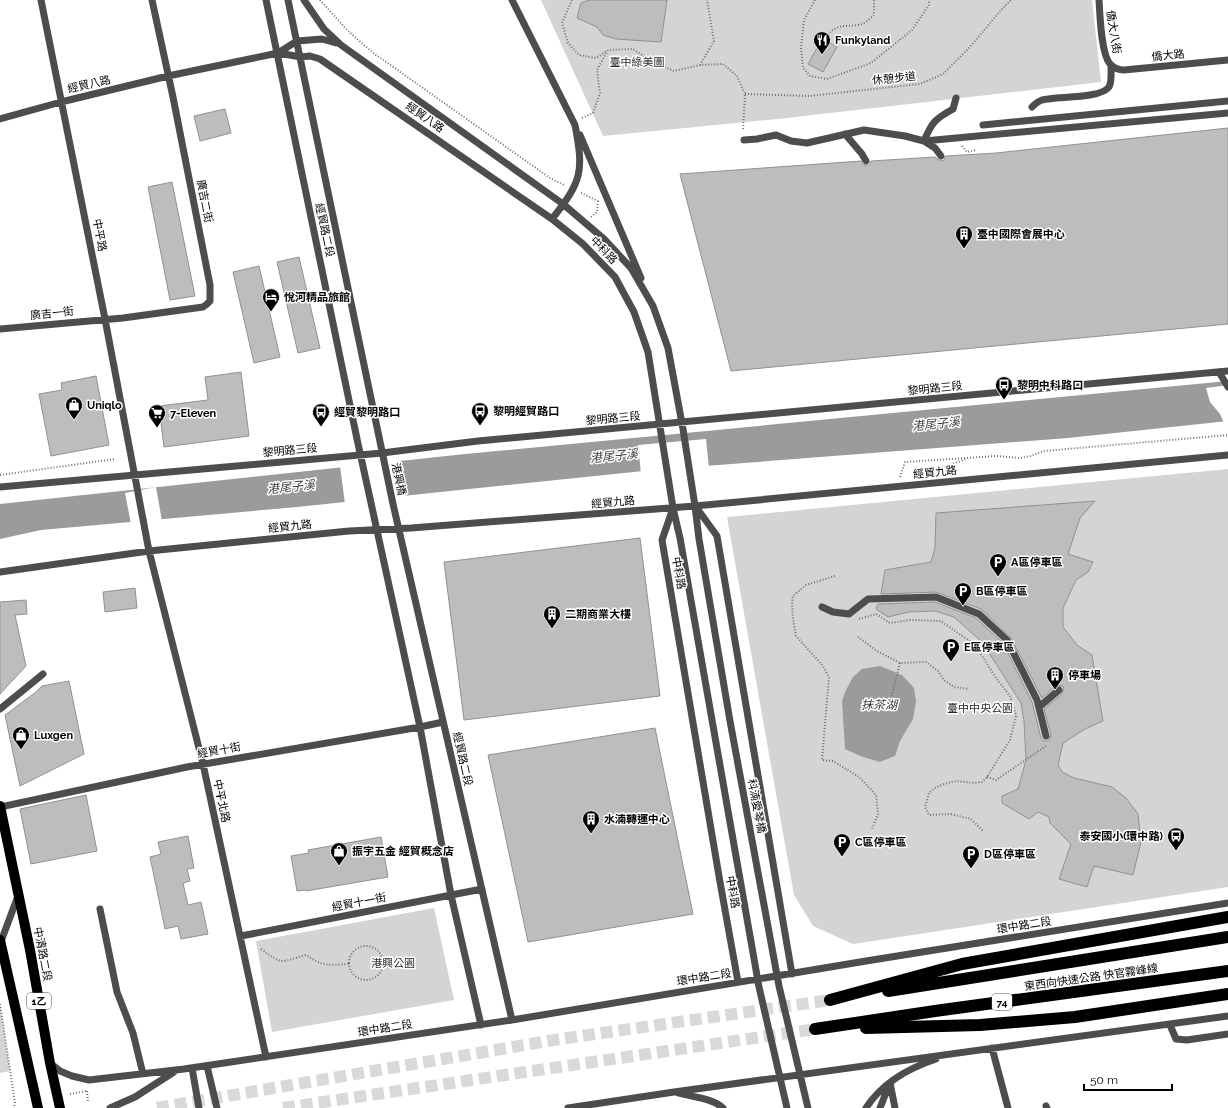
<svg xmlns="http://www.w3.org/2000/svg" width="1228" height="1108" viewBox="0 0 1228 1108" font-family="Raleway,'Noto Sans TC',sans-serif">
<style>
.green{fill:#d4d4d4}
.water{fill:#9b9b9b}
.pier{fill:#fff}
.building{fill:#bdbdbd;stroke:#919191}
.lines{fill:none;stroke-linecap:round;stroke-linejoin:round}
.highway-tunnel{stroke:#d9d9d9;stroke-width:12;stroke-dasharray:12 6;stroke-linecap:butt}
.path{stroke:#6f6f6f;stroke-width:2;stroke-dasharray:1 2;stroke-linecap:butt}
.minor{stroke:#4d4d4d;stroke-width:7}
.major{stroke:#000;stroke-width:10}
.highway{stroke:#000;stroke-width:12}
.labels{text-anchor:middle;stroke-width:3;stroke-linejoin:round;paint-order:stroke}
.shield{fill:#fff;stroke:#4c4c4c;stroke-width:1}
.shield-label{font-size:10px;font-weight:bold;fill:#000}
.street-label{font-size:11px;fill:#000;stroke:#fff}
.poi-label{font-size:11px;font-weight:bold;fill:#000;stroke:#fff;text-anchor:start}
.park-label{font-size:11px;fill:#2b2b2b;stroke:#fff}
.water-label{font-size:12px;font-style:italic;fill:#3c3c3c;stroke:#fff}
</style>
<rect width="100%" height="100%" fill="#fff"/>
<!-- green -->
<path class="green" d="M541 0H1092L1101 82 778 119 603 136Z
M1228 469V887L853 944 813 926 794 895 727 517Z
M434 908 454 1000 272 1032 256 941Z
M0 1004 10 1071 0 1073Z"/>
<!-- water -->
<path class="water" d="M1228 381V421L1068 438 653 470 297 507 41 530 0 539V504L465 454Z
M880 666 902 675 914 688 916 701 913 719 900 741 895 756 880 762 860 756 845 749 842 701 846 690 853 677 862 669Z"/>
<!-- pier -->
<path class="pier" d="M1228 385V423H1224L1220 414 1210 402 1206 388Z
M706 439 709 468 641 474 638 445Z
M400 460 404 498 345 504 340 466Z
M156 487 162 521 131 524 125 493Z"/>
<!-- building -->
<path class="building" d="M589 0H667L661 42 616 39 603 35 597 27 577 18 581 3Z
M822 39 837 47 823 72 808 64Z
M225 109 231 133 200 141 194 116Z
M1228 128V324L731 371 680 174 861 161 863 165 866 166 870 164 871 161 935 157 939 160 941 161 944 160 946 156 996 153Z
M172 182 195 296 170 300 148 187Z
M299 257 320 348 298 353 277 262Z
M259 266 280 357 254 363 233 272Z
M241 372 249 436 164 447 159 406 208 400 205 377Z
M96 376 109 445 51 456 39 394 62 390 61 383Z
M1095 501 1080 518 1068 554 1093 562 1088 572 1076 580 1063 608V627L1077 645 1092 655 1103 721 1085 729 1063 743 1058 765 1062 772 1074 778 1112 787 1126 798 1138 814 1141 842 1133 875 1094 866 1087 887 1059 879 1071 844 1050 823 1049 817 1038 812 1029 819 1002 803V796L1018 789 1026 760 1024 721 1021 703 982 642 954 617 935 611 909 612 888 617 876 609 878 604 935 602 976 618 1003 643 1032 702 1041 738 1044 741H1048L1050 739 1051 735 1044 709 1062 694 1064 689 1063 686 1058 685 1056 686 1042 698 1011 638 981 609 936 592 881 594 885 570 931 562 935 548 936 513Z
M640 538 660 696 464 720 444 562Z
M135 588 137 608 105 612 103 592Z
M26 600 27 614 15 615 26 666 0 694V602Z
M69 681 84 754 20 786 5 715 36 692 42 686Z
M655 728 693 914 528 942 488 755Z
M86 795 97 851 31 864 20 809Z
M188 836 194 868 187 869 190 881 183 883 188 905 201 902 208 934 181 939 178 926 165 929 150 857 161 854 158 842Z
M381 837 388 877 306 891V890L297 891 291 856 309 853 308 850Z"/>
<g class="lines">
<!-- highway-tunnel -->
<path class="highway-tunnel" d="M157 1108 554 1040 830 1000
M283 1108 815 1029"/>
<!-- path -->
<path class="path" d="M320 0 348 31 372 52 550 178 564 185
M572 0 562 23 568 43 579 55 596 58 607 51
M815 0 804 20 801 48 803 68 810 76 827 79 871 63 912 30 929 5V0
M828 35C838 21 851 29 864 23 867 22 871 17 874 15V0
M700 65 714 41 707 0
M745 94 809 96 920 84 943 74 970 47 1001 10 1011 0
M582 118 593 113 600 93 597 70 608 50 633 49 653 62 674 71 700 65 723 64 737 76 745 94 743 130
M962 146 967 152 976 150
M581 193 598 201
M591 217 597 212 598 201H599
M925 474 966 459
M0 475 115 459
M900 477 905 462 996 456 1020 458 1031 456 1044 451 1228 435
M835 576 806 585 793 596 792 602 793 619 796 636 823 666 829 677 822 760 833 761 859 777 876 795 878 814 872 829
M859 619 876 614 890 623 910 620 941 621 975 645 996 678 1010 696 1016 716 1010 740 987 777 982 782 974 783 956 781 944 784 935 788 929 793 925 807 929 815 951 814 971 819 983 831
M858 637 877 651 900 663 926 662 938 671 944 680 954 687 969 689
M891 699 900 663
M987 777 996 780 1046 746
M349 963a17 17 0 1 1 34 0a17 17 0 1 1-34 0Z
M261 949C284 966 280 962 306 955 324 967 328 965 349 964
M0 1004 15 1103 14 1108
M87 1091 88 1101
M70 1094 86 1091"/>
<!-- minor -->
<path class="minor" d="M41 0 105 319 149 551 203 764 266 1057
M266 0 357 439 420 727 451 895 481 1025
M288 0 393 504 512 1020
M304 0 324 29 341 45 563 204 604 239 631 268 653 306 668 348 683 429 695 506 699 539 730 721 779 986 808 1108
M512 0 575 125C584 172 582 181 552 219
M1099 0C1100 15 1101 54 1110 64 1114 68 1119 70 1124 70L1228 60
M278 53 301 57 310 56 320 59 552 219 583 244 615 277 634 312 648 352 673 508 680 538 759 987 787 1108
M1032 107C1035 104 1039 101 1042 100 1057 96 1100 99 1109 87 1112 82 1111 72 1111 65
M0 119 61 102 168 76 278 53 297 41 322 39 336 43
M983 125 1228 101
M845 134 862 154 866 161
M580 135 641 278
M744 140 757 139 776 135 791 141 807 143 864 130 905 136 924 141C932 122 935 119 953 109L956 98
M924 141 1228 113
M924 141 935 148 941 156
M0 329 123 318 203 307 207 304 210 301V285L173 97 152 0
M1219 372 1228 387
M0 487 382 453 478 441 1228 371
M696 507 717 536 792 974
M673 508 662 540 720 882 738 982
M0 572 149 551 349 531 411 528 695 506 1228 455
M822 607 833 612 849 614 868 599 936 597 979 614 1007 640 1037 700 1046 736
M1039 707 1059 690
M0 709 43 674
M0 807 187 767 420 727 443 722
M100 909 117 992 133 1033 143 1074
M241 936 482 889
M0 944 18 896
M1170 1025 1176 1039 1187 1040 1228 1034
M992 1048 1008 1108
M50 1063 60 1071 72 1076 89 1080 184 1069 512 1020 866 961 1228 903
M207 1066 217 1108
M192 1068 199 1108
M890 1083 895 1108
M678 1093C692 1097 712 1098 723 1108
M1046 1106 1047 1108
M110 1108 135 1097 174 1072
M568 1108 674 1092 1228 1016
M866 1108C882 1083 909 1068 936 1059
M880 1108 889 1085"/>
<!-- major -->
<path class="major" d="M0 806 30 950 50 1063 60 1108
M0 940 38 1108"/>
<!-- highway -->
<path class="highway" d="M888 991 1228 937
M830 1000 962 964 1228 917
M866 1028 980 1025 1075 1017 1228 994
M815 1029 935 1011 1228 971"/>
</g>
<!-- icons -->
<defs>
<g id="restaurant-pin" transform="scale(0.9)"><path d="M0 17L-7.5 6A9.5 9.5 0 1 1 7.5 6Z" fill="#000" stroke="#fff"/><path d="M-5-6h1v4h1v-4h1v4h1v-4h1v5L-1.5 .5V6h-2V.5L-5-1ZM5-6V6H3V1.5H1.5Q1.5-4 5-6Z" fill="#fff"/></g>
<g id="building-pin" transform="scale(0.9)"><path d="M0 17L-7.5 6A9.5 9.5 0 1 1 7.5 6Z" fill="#000" stroke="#fff"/><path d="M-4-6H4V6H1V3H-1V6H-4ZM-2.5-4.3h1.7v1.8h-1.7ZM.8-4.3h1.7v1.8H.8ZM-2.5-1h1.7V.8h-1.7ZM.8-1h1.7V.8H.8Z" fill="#fff"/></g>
<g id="hotel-pin" transform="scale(0.9)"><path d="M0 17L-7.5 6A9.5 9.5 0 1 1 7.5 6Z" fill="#000" stroke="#fff"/><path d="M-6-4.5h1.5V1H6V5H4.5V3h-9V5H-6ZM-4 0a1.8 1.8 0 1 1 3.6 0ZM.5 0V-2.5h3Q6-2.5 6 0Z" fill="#fff"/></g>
<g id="bus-pin" transform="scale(0.9)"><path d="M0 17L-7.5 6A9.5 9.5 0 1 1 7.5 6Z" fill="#000" stroke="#fff"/><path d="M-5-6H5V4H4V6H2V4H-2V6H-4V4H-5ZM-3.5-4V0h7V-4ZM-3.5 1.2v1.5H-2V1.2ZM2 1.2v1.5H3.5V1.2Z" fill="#fff"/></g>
<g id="shop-pin" transform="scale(0.9)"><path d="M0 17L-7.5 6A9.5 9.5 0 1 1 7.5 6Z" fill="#000" stroke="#fff"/><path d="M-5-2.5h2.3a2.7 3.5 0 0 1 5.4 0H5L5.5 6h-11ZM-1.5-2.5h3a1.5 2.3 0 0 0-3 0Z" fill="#fff"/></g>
<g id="supermarket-pin" transform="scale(0.9)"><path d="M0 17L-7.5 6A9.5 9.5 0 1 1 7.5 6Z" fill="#000" stroke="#fff"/><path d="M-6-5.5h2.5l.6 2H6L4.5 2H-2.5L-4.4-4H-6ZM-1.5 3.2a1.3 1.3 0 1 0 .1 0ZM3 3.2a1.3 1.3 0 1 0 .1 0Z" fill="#fff"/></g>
<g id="parking-pin" transform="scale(0.9)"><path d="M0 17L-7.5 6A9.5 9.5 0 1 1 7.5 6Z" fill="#000" stroke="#fff"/><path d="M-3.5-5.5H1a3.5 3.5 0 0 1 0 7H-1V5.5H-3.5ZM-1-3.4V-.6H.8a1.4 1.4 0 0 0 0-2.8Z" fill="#fff"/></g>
</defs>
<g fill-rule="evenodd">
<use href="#restaurant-pin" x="822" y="40"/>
<use href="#building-pin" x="964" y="234"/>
<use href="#hotel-pin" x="271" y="297"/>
<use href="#bus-pin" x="1004" y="385"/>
<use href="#shop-pin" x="74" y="405"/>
<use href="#bus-pin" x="480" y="411"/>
<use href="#bus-pin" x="321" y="412"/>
<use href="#supermarket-pin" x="157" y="413"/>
<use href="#parking-pin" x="998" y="562"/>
<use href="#parking-pin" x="963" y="591"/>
<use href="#building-pin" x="552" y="614"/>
<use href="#parking-pin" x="951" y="647"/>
<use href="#building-pin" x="1055" y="675"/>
<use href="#shop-pin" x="21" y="735"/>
<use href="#building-pin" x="591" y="819"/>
<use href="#bus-pin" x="1176" y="836"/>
<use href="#parking-pin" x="842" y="842"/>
<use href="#shop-pin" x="339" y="851"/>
<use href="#parking-pin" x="971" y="854"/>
</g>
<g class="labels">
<!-- shield labels -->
<g class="shield">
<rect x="27" y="993" width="24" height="16" rx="3"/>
<rect x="992" y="994" width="20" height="16" rx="3"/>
</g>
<g class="shield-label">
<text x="39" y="1005">1乙</text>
<text x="1002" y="1006">74</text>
</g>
<!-- street labels -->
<g class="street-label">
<text transform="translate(1114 32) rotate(81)" y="4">僑大八街</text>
<text transform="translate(1168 55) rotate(-6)" y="4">僑大路</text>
<text transform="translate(894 78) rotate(-6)" y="4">休憩步道</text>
<text transform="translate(89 84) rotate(-13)" y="4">經貿八路</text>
<text transform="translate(425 117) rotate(35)" y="4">經貿八路</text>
<text transform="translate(205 201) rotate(79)" y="4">廣吉二街</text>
<text transform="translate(325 230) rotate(78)" y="4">經貿路二段</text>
<text transform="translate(100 235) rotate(79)" y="4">中平路</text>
<text transform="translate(604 250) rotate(46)" y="4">中科路</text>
<text transform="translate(52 313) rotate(-6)" y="4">廣吉一街</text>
<text transform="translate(935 388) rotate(-6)" y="4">黎明路三段</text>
<text transform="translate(613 418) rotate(-5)" y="4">黎明路三段</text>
<text transform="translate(290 450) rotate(-5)" y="4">黎明路三段</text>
<text transform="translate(935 472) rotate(-6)" y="4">經貿九路</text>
<text transform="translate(399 479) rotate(78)" y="4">港興橋</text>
<text transform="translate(613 502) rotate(-5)" y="4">經貿九路</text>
<text transform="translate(290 526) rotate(-6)" y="4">經貿九路</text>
<text transform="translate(679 573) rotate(80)" y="4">中科路</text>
<text transform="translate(219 750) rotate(-10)" y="4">經貿十街</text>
<text transform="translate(463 759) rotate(77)" y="4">經貿路二段</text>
<text transform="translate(222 801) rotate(78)" y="4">中平北路</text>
<text transform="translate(757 806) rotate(79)" y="4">科湳愛琴橋</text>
<text transform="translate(733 892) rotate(80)" y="4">中科路</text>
<text transform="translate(359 902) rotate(-11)" y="4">經貿十一街</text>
<text transform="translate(1024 925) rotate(-9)" y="4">環中路二段</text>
<text transform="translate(43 954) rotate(79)" y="4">中清路二段</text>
<text transform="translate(704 977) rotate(-9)" y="4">環中路二段</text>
<text transform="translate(1091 977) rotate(-8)" y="4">東西向快速公路 快官霧峰線</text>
<text transform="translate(385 1028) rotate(-9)" y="4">環中路二段</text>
</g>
<!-- poi labels -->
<g class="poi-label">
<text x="835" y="44">Funkyland</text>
<text x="977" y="238">臺中國際會展中心</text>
<text x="284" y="301">悅河精品旅館</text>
<text x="1017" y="389">黎明中科路口</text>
<text x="87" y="409">Uniqlo</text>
<text x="493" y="415">黎明經貿路口</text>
<text x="334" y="416">經貿黎明路口</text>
<text x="170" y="417">7-Eleven</text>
<text x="1011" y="566">A區停車區</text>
<text x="976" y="595">B區停車區</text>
<text x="565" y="618">二期商業大樓</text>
<text x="964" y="651">E區停車區</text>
<text x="1068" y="679">停車場</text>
<text x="34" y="739">Luxgen</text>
<text x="604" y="823">水湳轉運中心</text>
<text x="1163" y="840" text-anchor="end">泰安國小(環中路)</text>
<text x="855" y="846">C區停車區</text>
<text x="352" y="855">振宇五金 經貿概念店</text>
<text x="984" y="858">D區停車區</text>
</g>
<!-- park labels -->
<g class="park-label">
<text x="637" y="66">臺中綠美圖</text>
<text x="980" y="712">臺中中央公園</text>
<text x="393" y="967">港興公園</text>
</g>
<!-- water labels -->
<g class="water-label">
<text transform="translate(936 424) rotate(-6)" y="4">港尾子溪</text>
<text transform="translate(614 456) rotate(-6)" y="4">港尾子溪</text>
<text transform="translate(291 487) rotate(-6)" y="4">港尾子溪</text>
<text x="879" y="709">抹茶湖</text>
</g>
</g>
<!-- scale -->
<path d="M1084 1084v6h88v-6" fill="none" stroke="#000000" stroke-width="2"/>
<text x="1090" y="1084" font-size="12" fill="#000000" stroke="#ffffff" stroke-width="3" paint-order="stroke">50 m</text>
</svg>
